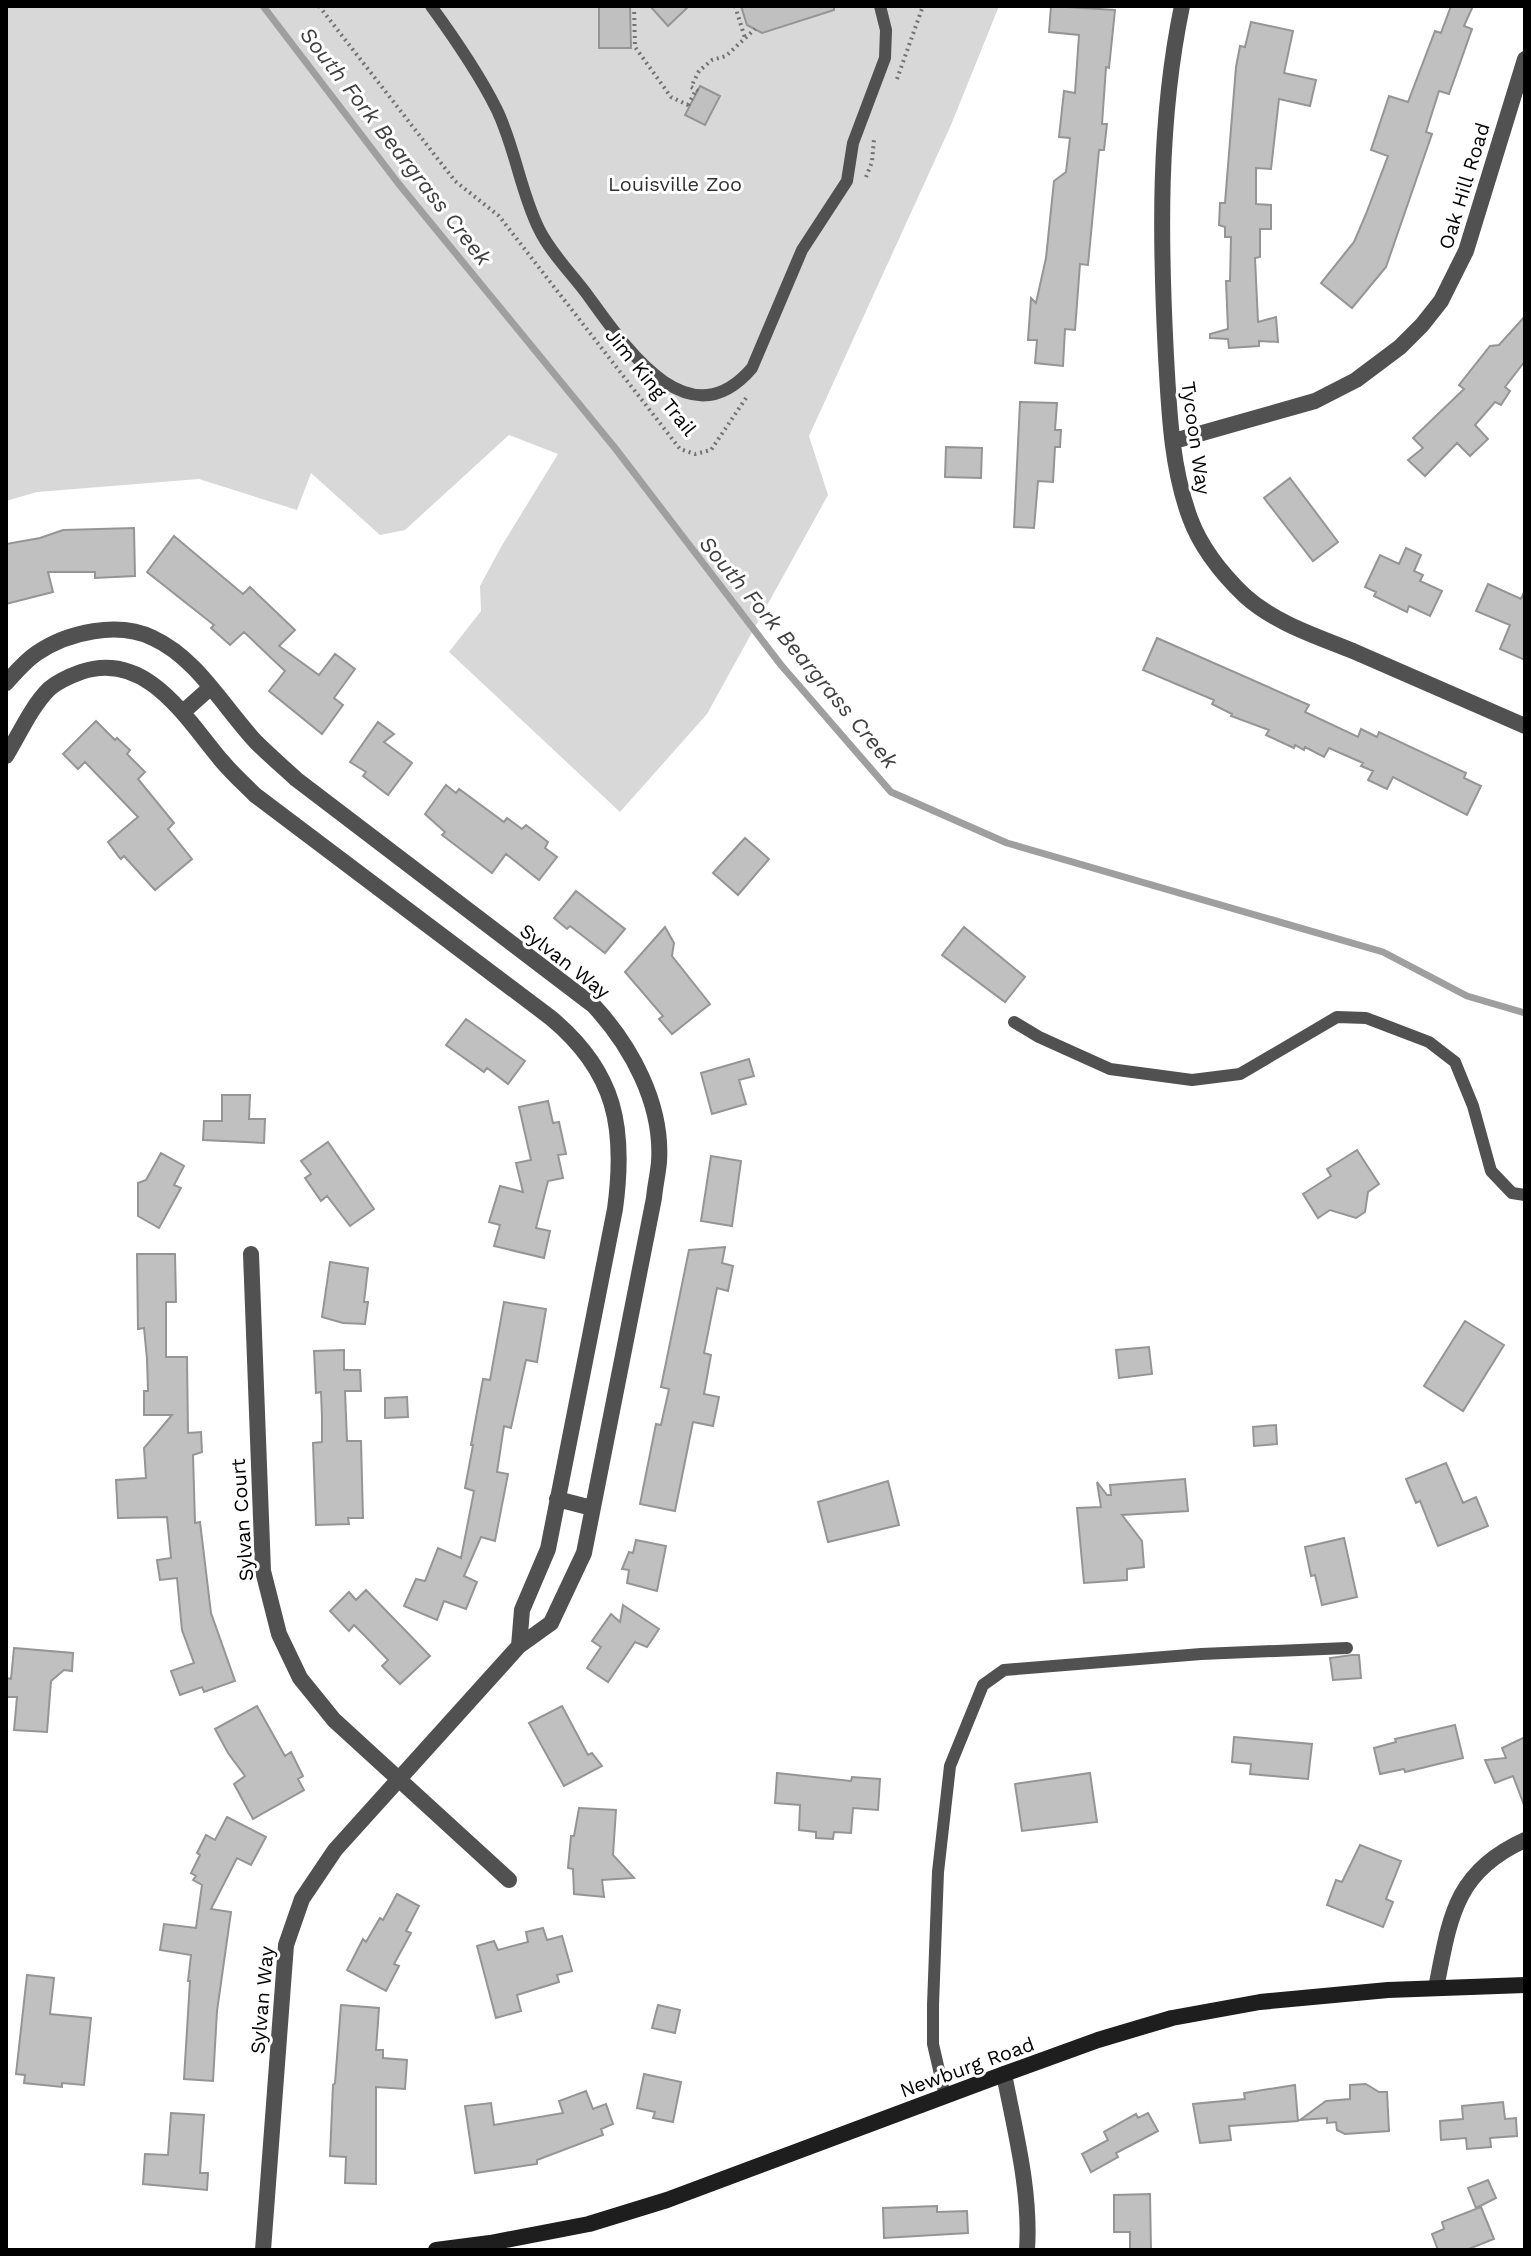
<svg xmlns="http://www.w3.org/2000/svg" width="1531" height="2256" viewBox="0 0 1531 2256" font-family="'Work Sans',sans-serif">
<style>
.green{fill:#d8d8d8}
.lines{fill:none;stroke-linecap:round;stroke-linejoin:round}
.stream{stroke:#9f9f9f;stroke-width:7}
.building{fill:#c0c0c0;stroke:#959595;stroke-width:2}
.path{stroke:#737373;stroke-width:4;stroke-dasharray:2 4;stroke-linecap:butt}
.lane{stroke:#515151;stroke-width:12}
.street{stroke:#515151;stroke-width:16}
.secondary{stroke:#1e1e1e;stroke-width:16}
.labels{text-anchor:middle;stroke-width:6;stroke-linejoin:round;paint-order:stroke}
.park-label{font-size:20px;fill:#2f2f2f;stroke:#fff}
.street-label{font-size:20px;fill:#000;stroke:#fff}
.water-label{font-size:22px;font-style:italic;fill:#404040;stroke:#fff}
</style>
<rect width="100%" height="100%" fill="#fff"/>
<!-- green -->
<path class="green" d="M6 6H999L951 125 809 436 828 495 707 714 620 812 449 652 481 611 480 586 501 547 558 454 509 435 405 530 380 535 311 473 297 510 199 479 37 492 6 501Z"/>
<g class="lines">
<!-- stream -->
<path class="stream" d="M263 6 398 183 615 448 781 665 891 792 1007 843 1383 952 1467 996 1525 1013"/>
</g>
<!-- building -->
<path class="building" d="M599 6H630L631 48H599Z
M650 6H689L668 26Z
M741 6H834V10L762 33 747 25Z
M1051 6 1115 10 1109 68 1106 67 1102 124H1107L1104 150H1099L1088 265 1080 264 1075 330 1065 329 1063 366 1035 363 1037 340H1028L1031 298 1036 303 1046 258 1054 181 1066 172 1070 138 1059 137 1064 91 1075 93 1079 35 1049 32Z
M1451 6H1473L1464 26 1472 29 1449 94 1439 91 1426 132 1432 134 1386 267 1352 308 1321 283 1354 242 1366 214 1388 156 1371 150 1389 96 1408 102 1435 31 1441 33Z
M1251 22 1293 31 1284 73 1316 80 1310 106 1279 99 1271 169 1256 168V204L1271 205V229H1260V257L1255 258 1258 322 1276 317 1278 342 1259 341V346L1229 348 1228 339 1210 338V334L1228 329 1226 281H1230L1231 237H1225V227L1219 225 1220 203H1225L1236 67 1240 46 1245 47Z
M700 86 720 96 705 125 685 115Z
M1525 316V361L1505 387 1510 391 1501 405 1495 402 1475 425 1488 439 1470 456 1457 443 1425 476 1408 460 1423 448 1413 438 1464 389 1459 385 1490 346 1499 345Z
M1020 402 1057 403 1055 430H1061L1060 447H1055L1053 482 1038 481 1034 528 1014 527Z
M946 447 982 448 981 478 945 477Z
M1290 478 1338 542 1313 561 1264 498Z
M134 528 135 576 95 578V572H48L53 592 6 604V544L40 538 63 530Z
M174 536 243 594 250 587 295 630 279 646 319 675 335 654 355 669 334 698 343 705 322 734 269 691 285 671 244 632 230 645 211 628 214 625 147 572Z
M1406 548 1421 555 1414 571 1423 575 1420 581 1442 591 1430 616 1409 606 1407 612 1374 596 1376 592 1365 587 1380 555 1399 564Z
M1488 584 1521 599 1525 590V660L1500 649 1510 625 1476 611Z
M1157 638 1309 705 1305 712 1358 737 1361 729 1377 737 1379 732 1466 773 1464 778 1481 786 1467 815 1393 777 1387 789 1368 780 1373 771 1361 766 1363 763 1329 748 1324 757 1305 747 1304 750 1295 745 1294 748 1266 735 1269 730 1231 716 1232 714 1212 704 1214 700 1143 670Z
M96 721 115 740 117 738 130 750 127 754 145 772 138 779 174 823 168 829 192 859 155 890 124 856 121 859 119 857 108 842 138 817 85 762 78 769 63 754Z
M378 722 394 734 384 742 412 763 388 795 363 776 366 772 350 762Z
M446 785 456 793 459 789 504 822 507 818 522 829 526 825 548 842 545 848 557 857 539 880 506 854 492 873 442 835 445 832 425 814Z
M745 838 769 859 738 895 713 873Z
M576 891 625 929 605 953 570 926 567 929 554 918Z
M665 927 674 943 672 956 710 1004 672 1034 659 1019 663 1016 625 972Z
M964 927 1025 977 1005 1002 942 955Z
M466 1019 525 1061 508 1084 487 1068 484 1072 446 1045Z
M749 1059 754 1076 739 1080 746 1104 712 1114 701 1073Z
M222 1095H250L249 1119H265L264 1143 203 1140 204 1121H222Z
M548 1101 553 1123 559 1122 566 1154 558 1155 563 1178 548 1181 536 1228 550 1231 544 1258 494 1246 500 1225 489 1222 500 1186 523 1192 516 1163 531 1160 519 1107Z
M328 1142 374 1209 350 1226 327 1196 321 1201 305 1178 311 1174 301 1161Z
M1357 1150 1379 1184 1368 1192 1365 1212 1356 1218 1330 1210 1318 1218 1303 1194 1331 1176 1327 1169Z
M161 1153 184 1166 174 1185 181 1188 159 1228 138 1216V1183L146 1180Z
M711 1156 741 1161 732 1226 701 1221Z
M725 1247 722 1263 733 1266 728 1291 717 1288 704 1353 711 1355 704 1394 719 1397 713 1426 693 1422 675 1511 640 1504 656 1424 661 1425 669 1389 661 1387 689 1250Z
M137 1254H175L176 1302H166V1357H187L188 1433 201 1432 202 1452 193 1455 195 1523 200 1522 211 1613 235 1681 204 1692 202 1687 180 1695 171 1671 194 1663 182 1630 177 1578 160 1580 157 1560 171 1558 167 1517 118 1518 116 1480 146 1478 144 1448 172 1415H144V1391H148L147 1359 144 1328 138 1329Z
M330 1262 368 1268 364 1302H368L365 1324 343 1323 322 1317Z
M504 1302 546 1309 537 1362 526 1360 511 1428 504 1426 497 1472 508 1474 495 1541 481 1537 464 1576 477 1582 466 1609 444 1601 437 1620 404 1606 416 1579 425 1581 438 1548 461 1558 474 1491 465 1488 473 1445H471L483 1379 490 1380Z
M1465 1321 1504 1345 1463 1411 1424 1386Z
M1149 1347 1152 1374 1119 1378 1116 1350Z
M344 1350V1370H360L361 1391H345L347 1441H361L363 1518H348L349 1524 316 1525 313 1443 322 1442V1417L321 1392 316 1393 314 1351Z
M407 1397 408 1417 385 1418V1398Z
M1276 1425 1277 1444 1254 1446 1253 1427Z
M1446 1463 1463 1503 1476 1497 1488 1526 1438 1546 1420 1501 1416 1503 1406 1479Z
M1185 1479 1188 1511 1122 1515 1142 1541 1144 1567 1127 1569V1580L1084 1583 1077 1508 1101 1507 1097 1482 1107 1495H1111L1110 1485Z
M888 1481 899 1525 828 1542 818 1502Z
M1344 1538 1357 1597 1322 1605 1315 1575 1311 1576 1305 1547Z
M636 1540 666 1546 657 1591 627 1583 629 1570 622 1569 629 1552 633 1553Z
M366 1590 430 1656 400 1684 382 1666 388 1660 366 1637 354 1625 349 1631 330 1611 349 1592 356 1600Z
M623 1605 659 1629 647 1647 635 1642 608 1682 587 1668 601 1647 592 1641 611 1614 620 1622Z
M14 1648 73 1653 72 1671 64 1670 51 1681 47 1732 14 1730 17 1697H6L7 1678 11 1679Z
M1352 1655H1359L1361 1678 1333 1680 1330 1658Z
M257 1706 285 1756 291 1752 303 1776 298 1779 304 1790 253 1819 234 1784 245 1776 228 1753 215 1729Z
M562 1706 588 1755 592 1753 602 1766 564 1786 529 1723Z
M1455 1725 1463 1758 1405 1772 1404 1769 1380 1774 1374 1748 1396 1742 1395 1739Z
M1234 1737 1312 1744 1308 1779 1250 1774 1251 1764 1232 1762Z
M1525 1737V1804L1524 1805 1513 1776 1495 1783 1485 1760 1506 1758 1502 1748Z
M777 1773 851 1781 852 1777 880 1779 878 1810 853 1808 851 1833 834 1832 833 1839 816 1838V1832L799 1830 800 1805 775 1803Z
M1090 1773 1097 1822 1022 1831 1015 1784Z
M579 1808 616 1810 613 1855 634 1878 602 1880 604 1897 574 1894 573 1869 568 1868 571 1836H574Z
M227 1817 266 1837 251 1865 237 1858 211 1909 231 1912 217 2011 213 2081 184 2079 190 1981H188L191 1955 160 1950 164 1924 196 1928 202 1885 193 1880 196 1876 191 1873 200 1855 197 1853 206 1835 215 1840Z
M1360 1845 1401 1861 1386 1899 1393 1902 1383 1927 1327 1905 1336 1880 1342 1882Z
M397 1894 419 1906 406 1931 411 1933 394 1964 399 1966 386 1991 347 1970 363 1939 366 1942 380 1918 383 1920Z
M543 1928 547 1940 562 1936 572 1971 557 1975 559 1982 517 1995 521 2011 496 2018 477 1946 494 1941 498 1950 528 1942 526 1932Z
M27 1975 54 1978 50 2014 91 2018 84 2085 62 2083V2087L24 2083 25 2075 16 2074Z
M341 2005 379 2008 376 2050H383V2058L407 2060 405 2089 376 2087V2184L345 2183 346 2157 330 2156 333 2085 335 2083Z
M658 2005 680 2010 675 2033 652 2028Z
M644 2074 681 2082 673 2122 653 2118 655 2112 637 2108Z
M1366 2084 1379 2092H1387L1389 2131 1345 2134 1337 2130 1336 2122 1327 2123V2118L1300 2120 1326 2101 1350 2099V2085Z
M1295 2085 1298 2121 1229 2126 1231 2140 1200 2143 1193 2104 1245 2099 1244 2093Z
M586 2091 593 2109 606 2104 613 2124 601 2129 603 2135 537 2160V2164L475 2173 465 2106 491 2103 494 2125 563 2113 559 2101Z
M1503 2102 1505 2119 1516 2118 1517 2136 1490 2138 1491 2147 1467 2149 1466 2138 1441 2140 1440 2121 1463 2119 1462 2106Z
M171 2113 204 2115 200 2173H208L207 2190 143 2184 145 2154 168 2155Z
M1148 2113 1158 2131 1116 2153 1118 2157 1091 2172 1082 2154 1108 2140 1104 2132 1136 2114 1138 2118Z
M1488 2180 1496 2198 1476 2208 1468 2188Z
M1150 2194 1151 2250H1130V2232H1114V2195Z
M937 2206V2212L967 2211 968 2233 884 2238 883 2208Z
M1481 2207 1494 2239 1466 2250H1438L1432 2234 1444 2229 1442 2222Z"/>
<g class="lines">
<!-- path -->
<path class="path" d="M319 6 455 181 499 216 680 449 695 454 711 450 746 398
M634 6 635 47 671 97 690 106
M735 6 745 38
M897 79 923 6
M698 91 691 87 699 71 712 60 726 56 755 29
M688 105 696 90
M866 177 872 162 874 139"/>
<!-- lane -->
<path class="lane" d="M431 6C455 39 478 72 496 108 515 146 520 191 539 229 550 252 571 273 586 293 622 342 687 444 752 368L802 250 847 181 853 143 885 58 886 30 880 6
M1014 1022 1039 1037 1110 1069 1192 1080 1240 1074 1337 1017 1366 1018 1429 1042 1455 1062 1473 1106 1491 1171 1512 1193 1525 1195
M945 2096 933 2044V2005L938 1872 950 1766 983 1685 1004 1670 1201 1654 1347 1648"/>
<!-- street -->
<path class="street" d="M1182 6C1158 121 1160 239 1166 356 1169 409 1171 467 1190 518 1201 548 1222 574 1245 596 1275 623 1316 636 1353 651 1410 676 1468 701 1525 726
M1174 441 1315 401 1356 380 1400 347 1422 325 1441 301 1466 251 1525 59
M6 683C16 672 25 661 37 653 68 632 118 621 153 638 197 658 224 708 256 742 269 755 283 767 296 779L594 1006C631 1046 663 1104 659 1162 658 1174 655 1186 654 1198L584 1553 551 1623 519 1646 335 1850 302 1899 286 1945 263 2250
M183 712 210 688
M6 756C19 735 31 707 49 689 58 681 70 676 81 672 146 650 185 717 221 760 231 772 243 783 255 795L551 1018C616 1072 626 1128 615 1209L548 1549 522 1610 519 1646
M251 1254 263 1571 279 1634 300 1678 334 1720 509 1880
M557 1499 592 1508
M1436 1988C1450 1918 1454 1872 1525 1840
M1004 2074C1015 2131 1031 2191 1027 2250"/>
<!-- secondary -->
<path class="secondary" d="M436 2250 490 2243 589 2224 667 2200 1004 2074 1098 2040 1172 2018 1260 2002 1388 1990 1525 1985"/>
</g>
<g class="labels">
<!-- park labels -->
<g class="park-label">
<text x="675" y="191">Louisville Zoo</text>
</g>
<!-- street labels -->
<g class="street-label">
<text transform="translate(1464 186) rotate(-73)" y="7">Oak Hill Road</text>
<text transform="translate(651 382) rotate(51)" y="7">Jim King Trail</text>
<text transform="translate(1196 438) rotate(82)" y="7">Tycoon Way</text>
<text transform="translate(565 961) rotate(38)" y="7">Sylvan Way</text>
<text transform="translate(242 1520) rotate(-94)" y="7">Sylvan Court</text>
<text transform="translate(262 2000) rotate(-85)" y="7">Sylvan Way</text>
<text transform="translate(967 2067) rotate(-20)" y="7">Newburg Road</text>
</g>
<!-- water labels -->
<g class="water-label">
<text transform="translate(396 146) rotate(52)" y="8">South Fork Beargrass Creek</text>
<text transform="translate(799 652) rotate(50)" y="8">South Fork Beargrass Creek</text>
</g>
</g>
<!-- border -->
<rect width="1531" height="2256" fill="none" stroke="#000000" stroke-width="16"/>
</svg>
